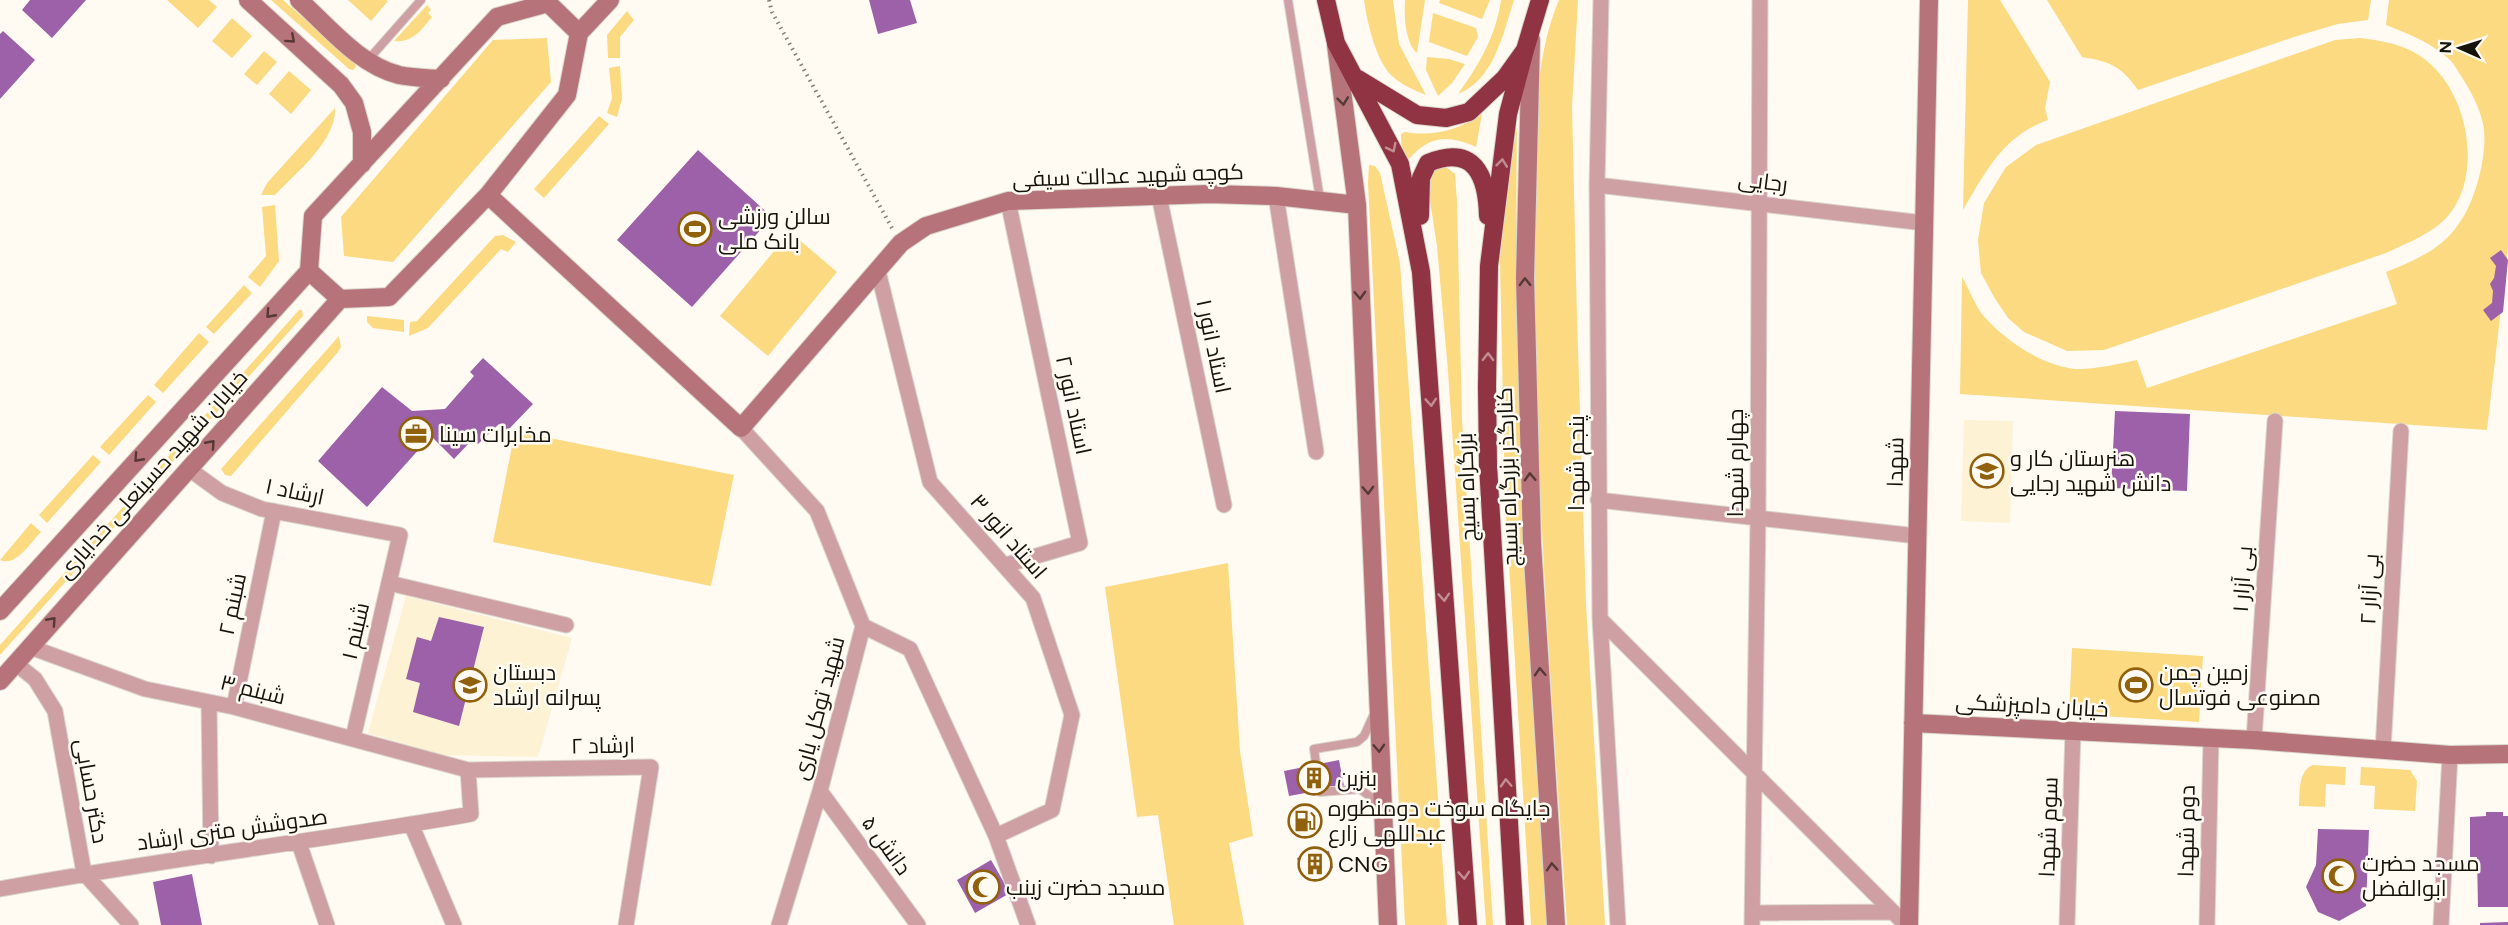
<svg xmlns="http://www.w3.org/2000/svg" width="2508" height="925" viewBox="0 0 2508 925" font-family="Figtree,Cairo,sans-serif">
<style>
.built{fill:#fdf2d4}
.green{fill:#fcda82}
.building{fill:#9c61a9}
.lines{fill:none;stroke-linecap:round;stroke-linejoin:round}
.lane-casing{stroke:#dad6cd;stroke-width:10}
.street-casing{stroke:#dad6cd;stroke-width:17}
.secondary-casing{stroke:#dad6cd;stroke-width:20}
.highway-casing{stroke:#dad6cd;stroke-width:20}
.path{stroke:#838077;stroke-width:4;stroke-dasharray:1.5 4.5;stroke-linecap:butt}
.lane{stroke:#cfa0a3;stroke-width:8}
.street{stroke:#cfa0a3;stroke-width:15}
.secondary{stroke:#b67379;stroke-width:18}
.highway{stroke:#903443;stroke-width:18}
.oneway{stroke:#563937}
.oneway2{stroke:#c28e92}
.labels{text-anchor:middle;stroke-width:5;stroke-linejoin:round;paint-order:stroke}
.street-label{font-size:22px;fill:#16130b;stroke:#fffbf2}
.poi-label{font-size:22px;fill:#16130b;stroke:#fffbf2;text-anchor:start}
</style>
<rect width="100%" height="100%" fill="#fffbf2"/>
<!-- built -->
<path class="built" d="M1964 420 2013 421 2010 523 1961 521Z
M406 596 572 638 538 757 441 755 368 733Z"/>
<!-- green -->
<path class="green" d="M167 0H209L217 7 198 28Z
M271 0H283L355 63 356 67 353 70 349 69Z
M348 0H386L388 1 371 21Z
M1364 0H1393L1399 44 1426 95C1414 90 1402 85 1392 76 1376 61 1367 22 1364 0Z
M1405 0H1425L1417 53C1405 43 1404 15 1405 0Z
M1440 0H1490L1482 19 1439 3Z
M1501 0H1514C1503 34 1494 80 1458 94 1479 65 1496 36 1501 0Z
M1559 0H1578L1572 107 1577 317 1586 604 1605 925H1567C1552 695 1533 466 1535 235 1535 163 1530 67 1559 0Z
M1968 0H2000L2050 82 2045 108 2048 120C2003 136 1986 171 1963 210Z
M2047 0H2371L2368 20 2338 24 2297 36 2138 90C2121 66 2111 62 2082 57Z
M2389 0H2508V248L2487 430 1960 394 1962 277C1969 289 1974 303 1982 314 2003 340 2048 370 2082 369 2100 368 2119 364 2137 360L2147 388 2397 304 2386 272C2413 261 2441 250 2458 225 2475 203 2487 157 2484 129 2481 111 2473 95 2463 79 2459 73 2455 65 2450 60 2432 43 2409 34 2386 25Z
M427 5 431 10 428 13 432 17C421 30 413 43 394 41Z
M627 11 634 20 620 37V58H608L607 35Z
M1433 13 1476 28 1478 37 1467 56 1429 42Z
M232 18 252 36 232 58 212 41Z
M547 38 551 82 393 262 344 256 341 217 493 40Z
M2360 38C2384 41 2409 45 2428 62 2470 96 2485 183 2442 222 2426 236 2405 244 2386 253L2104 350 2067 351 2024 332 2008 318 1994 297 1981 273 1978 240 1984 203 2006 167 2036 145 2335 40Z
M264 51 277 62 257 85 244 74Z
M1427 57 1449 59 1465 64 1452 83 1438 96 1426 70Z
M620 66 622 99 617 117 607 113 612 98 609 68Z
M289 71 311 90 291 114 269 94Z
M335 108C337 140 296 173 275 195H261L267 183Z
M1482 114 1476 147C1448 135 1430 135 1409 159 1402 151 1401 145 1401 134L1405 132C1434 137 1458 130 1482 114Z
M599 116 609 124 544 198 534 189Z
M1517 127C1513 394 1530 659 1547 925H1531L1505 498 1500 262 1502 213Z
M1369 165 1375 166 1380 173 1400 263 1447 925H1405L1368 183Z
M1446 167 1455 174 1457 201 1462 419 1493 925H1486L1448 371 1437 246 1427 181 1435 168Z
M275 205 279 261 260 287 248 277 266 256 262 207Z
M790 232 837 272 768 356 720 316Z
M503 235 516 242 508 252 501 249 428 328 409 336 410 322 417 321 495 236Z
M244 285 252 293 214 334 206 327Z
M299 310H302L303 316 0 655V645Z
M367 316 404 320V332L373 328 367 322Z
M199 333 209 342 163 393 154 385Z
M339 336 341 347 338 352 231 476 225 475 221 469Z
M148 395 156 402 109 455 100 447Z
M515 431 734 475 711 586 493 542Z
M93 455 101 462 47 523 39 515Z
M31 523 41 532C30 543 16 567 0 560Z
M1228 563 1240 751 1253 836 1229 843 1244 925H1174L1158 815 1137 817 1105 587Z
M2072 648 2203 656 2199 722 2069 714Z
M2313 765 2346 767 2345 785 2326 784 2325 807 2299 806C2300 791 2298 771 2313 765Z
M2361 767 2410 770 2417 781 2415 811 2374 809 2375 786 2360 785Z"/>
<!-- building -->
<path class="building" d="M30 0H86L52 38 22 10Z
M869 0H910L917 23 878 34Z
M3 31 35 60 0 99V34Z
M698 150 772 217 692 307 617 240Z
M2501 250 2508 260 2503 312 2491 321 2483 310 2492 303 2493 291 2490 284 2494 278 2496 266 2490 258Z
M483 358 533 404 507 431 499 424 478 444 473 439 454 459 431 436 367 507 318 461 382 387 412 411 445 409 474 376 470 372Z
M2115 411 2190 414 2187 491 2111 488Z
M439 617 484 627 459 726 413 712 420 683 406 679 417 637 431 641Z
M1339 760 1344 786 1289 796 1284 771Z
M2486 812H2503V816H2508V907H2478L2477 857H2470V817L2486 816Z
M2318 829 2369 830 2366 906 2339 921 2318 912 2306 887 2316 865Z
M1329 851 1333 868 1322 871 1321 866 1312 868 1313 873 1302 876 1297 858 1309 855 1311 862 1319 860 1317 852Z
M991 860 1010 893 975 913 957 880Z
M192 874 202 925H161L153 882Z
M2508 922V925H2480V923Z"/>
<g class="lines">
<!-- lane casing -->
<g class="lane-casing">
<path id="lane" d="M1288 0 1320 199
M368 60 421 0
M1374 714 1364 736 1357 742 1314 749 1320 792 1360 789 1372 798 1377 807"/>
</g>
<!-- street casing -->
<g class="street-casing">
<path id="street" d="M1601 0 1597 185 1600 619 1618 925
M1597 185 1924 223
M1159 196 1224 505
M1276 196 1316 452
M878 271 930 482 1033 598 1072 715 1052 810 996 836
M741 428 817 511 863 626 820 791 779 925
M189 469 222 493 262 509 400 535 353 738
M1598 500 1917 536
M1006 565 1080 543 1008 201
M389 583 566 625
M1600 619 1906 925
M863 626 910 649 996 836 1028 925
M30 647 145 689 234 707 468 770 651 767 626 925
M15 663 35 679 55 711 84 873 131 925
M209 702 211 856
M234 707 274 511
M2254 740 2275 421
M2383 750 2401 431
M820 791 918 925
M411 824 454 925
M299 843 327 925
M0 889C156 860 314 842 471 814L468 770
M1752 913 1893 912
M1752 925 1758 517 1760 0
M2067 925 2073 731
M2207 925 2211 738
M2441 925 2450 755"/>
</g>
<!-- secondary casing -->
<g class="secondary-casing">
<path id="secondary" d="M248 0 341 85 354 103 362 132V164
M299 0C329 27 359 65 399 75 413 78 427 78 441 79
M548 3 579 33 567 95 488 195 389 297 340 299 309 271 313 216 497 17Z
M579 33 610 0
M1531 40 1525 278 1532 543 1556 925
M1336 45 1357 205 1388 925
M488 195 741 428 901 243 926 226 1008 201 1210 194 1276 196 1357 205
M0 611 309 271
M0 681 340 299
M1913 723 2254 740 2450 755 2508 754
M1909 925 1929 0"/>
</g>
<!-- highway casing -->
<g class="highway-casing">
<path id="highway" d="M1326 0 1336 43 1400 164 1421 272 1468 925
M1358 79 1417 115 1446 118 1469 112 1505 78 1525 50 1540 0
M1420 216 1421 178 1428 163C1474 144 1487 175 1488 216
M1515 925 1488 465 1487 387 1489 266 1508 114 1525 50"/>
</g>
<!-- path -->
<path class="path" d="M769 0 772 12 892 228"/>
<!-- lane -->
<use href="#lane" class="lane"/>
<!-- street -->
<use href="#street" class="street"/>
<!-- secondary -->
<use href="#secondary" class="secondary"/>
<!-- highway -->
<use href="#highway" class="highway"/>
</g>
<!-- one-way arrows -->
<defs><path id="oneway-chevron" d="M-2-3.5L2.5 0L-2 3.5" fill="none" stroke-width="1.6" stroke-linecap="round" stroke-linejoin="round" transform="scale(1.5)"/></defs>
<g class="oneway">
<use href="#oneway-chevron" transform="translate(291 39) rotate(42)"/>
<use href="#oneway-chevron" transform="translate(1343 101) rotate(83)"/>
<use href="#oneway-chevron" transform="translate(1525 282) rotate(-91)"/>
<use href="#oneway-chevron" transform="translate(1360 295) rotate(88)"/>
<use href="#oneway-chevron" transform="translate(270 314) rotate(132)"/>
<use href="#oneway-chevron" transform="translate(211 444) rotate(-48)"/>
<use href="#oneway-chevron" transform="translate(138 458) rotate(132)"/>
<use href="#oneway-chevron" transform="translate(1530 477) rotate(-92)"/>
<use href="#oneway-chevron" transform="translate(1368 490) rotate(88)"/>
<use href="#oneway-chevron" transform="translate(52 621) rotate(-48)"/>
<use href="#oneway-chevron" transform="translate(1540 672) rotate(-93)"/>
<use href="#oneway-chevron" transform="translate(1379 748) rotate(87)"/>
<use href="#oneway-chevron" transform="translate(1552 867) rotate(-94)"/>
</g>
<g class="oneway2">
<use href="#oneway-chevron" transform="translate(1392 148) rotate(63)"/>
<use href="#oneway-chevron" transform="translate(1502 163) rotate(-83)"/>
<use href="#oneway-chevron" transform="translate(1488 357) rotate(-89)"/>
<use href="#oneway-chevron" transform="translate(1431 402) rotate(86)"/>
<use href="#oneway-chevron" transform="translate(1444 597) rotate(86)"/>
<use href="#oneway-chevron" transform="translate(1506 783) rotate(-93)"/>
<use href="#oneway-chevron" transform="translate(1464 875) rotate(86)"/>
</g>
<!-- icons -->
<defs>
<g id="stadium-ring" transform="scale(1.725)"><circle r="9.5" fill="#fffbf2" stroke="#90600c" stroke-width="1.5"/><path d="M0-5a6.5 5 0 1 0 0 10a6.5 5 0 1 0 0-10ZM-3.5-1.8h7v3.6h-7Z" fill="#90600c"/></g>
<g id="office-ring" transform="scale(1.725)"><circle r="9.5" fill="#fffbf2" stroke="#90600c" stroke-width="1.5"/><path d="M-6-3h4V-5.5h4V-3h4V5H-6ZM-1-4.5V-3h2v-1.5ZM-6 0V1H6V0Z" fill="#90600c"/></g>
<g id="school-ring" transform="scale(1.725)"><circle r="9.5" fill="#fffbf2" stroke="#90600c" stroke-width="1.5"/><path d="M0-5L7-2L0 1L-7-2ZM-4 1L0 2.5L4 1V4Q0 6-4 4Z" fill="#90600c"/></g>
<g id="building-ring" transform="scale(1.725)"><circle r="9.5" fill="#fffbf2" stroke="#90600c" stroke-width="1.5"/><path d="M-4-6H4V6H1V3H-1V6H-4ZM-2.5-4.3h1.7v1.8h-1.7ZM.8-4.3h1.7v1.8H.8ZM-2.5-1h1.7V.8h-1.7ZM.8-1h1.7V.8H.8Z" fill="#90600c"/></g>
<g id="fuel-ring" transform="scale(1.725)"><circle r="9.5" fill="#fffbf2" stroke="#90600c" stroke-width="1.5"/><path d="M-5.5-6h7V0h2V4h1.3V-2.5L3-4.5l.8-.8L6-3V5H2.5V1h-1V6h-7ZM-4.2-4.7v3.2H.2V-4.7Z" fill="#90600c"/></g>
<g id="mosque-ring" transform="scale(1.725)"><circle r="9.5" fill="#fffbf2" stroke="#90600c" stroke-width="1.5"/><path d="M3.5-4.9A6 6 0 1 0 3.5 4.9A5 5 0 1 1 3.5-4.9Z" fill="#90600c"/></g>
</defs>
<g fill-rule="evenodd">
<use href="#stadium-ring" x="695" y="229"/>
<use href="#office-ring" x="416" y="434"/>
<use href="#school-ring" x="1987" y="471"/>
<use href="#school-ring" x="470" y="685"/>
<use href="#stadium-ring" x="2136" y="685"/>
<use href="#building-ring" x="1314" y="778"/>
<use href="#fuel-ring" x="1305" y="821"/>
<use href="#building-ring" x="1315" y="864"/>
<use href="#mosque-ring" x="2339" y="876"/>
<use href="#mosque-ring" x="983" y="887"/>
</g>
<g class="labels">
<!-- street labels -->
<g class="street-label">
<text transform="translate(1128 175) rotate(-2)" y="8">کوچه شهید عدالت سیفی</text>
<text transform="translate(1763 181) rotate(7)" y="8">رجایی</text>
<text transform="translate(1214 346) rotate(78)" y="8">استاد انور ۱</text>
<text transform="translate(1074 405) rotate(78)" y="8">استاد انور ۲</text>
<text transform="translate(1895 462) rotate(-89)" y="8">شهدا</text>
<text transform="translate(1576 463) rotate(-90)" y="8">پنجم شهدا</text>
<text transform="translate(1735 463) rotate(-90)" y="8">چهارم شهدا</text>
<text transform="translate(152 474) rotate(-48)" y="8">خیابان شهید حسینعلی خدایاری</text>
<text transform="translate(1507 477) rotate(-92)" y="8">کنارگذر بزرگراه بسیج</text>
<text transform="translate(1466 487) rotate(-92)" y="8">بزرگراه بسیج</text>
<text transform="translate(295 491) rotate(12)" y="8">ارشاد ۱</text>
<text transform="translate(1009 536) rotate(49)" y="8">استاد انور ۳</text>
<text transform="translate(2242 579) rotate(-86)" y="8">بی آزار ۱</text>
<text transform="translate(2369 589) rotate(-87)" y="8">بی آزار ۲</text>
<text transform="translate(232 604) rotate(-78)" y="8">شبنم ۲</text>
<text transform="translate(355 631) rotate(-77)" y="8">شبنم ۱</text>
<text transform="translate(253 689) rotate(14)" y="8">شبنم ۳</text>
<text transform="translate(2032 705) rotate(3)" y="8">خیابان دامپزشکی</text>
<text transform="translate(818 708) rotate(-75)" y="8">شهید توکل یاری</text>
<text transform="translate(603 745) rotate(-1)" y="8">ارشاد ۲</text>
<text transform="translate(92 791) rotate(80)" y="8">دکتر حسابی</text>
<text transform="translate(2048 827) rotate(-88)" y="8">سوم شهدا</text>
<text transform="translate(232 829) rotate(-8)" y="8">صدوشش متری ارشاد</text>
<text transform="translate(2186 831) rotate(-89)" y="8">دوم شهدا</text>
<text transform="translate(887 845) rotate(54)" y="8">دانش ۵</text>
</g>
<!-- poi labels -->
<g class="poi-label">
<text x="718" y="224">سالن ورزشی<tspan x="718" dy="25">بانک ملی</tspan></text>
<text x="439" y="442">مخابرات سینا</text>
<text x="2010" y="466">هنرستان کار و<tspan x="2010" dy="25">دانش شهید رجایی</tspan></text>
<text x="493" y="680">دبستان<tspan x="493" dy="25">پسرانه ارشاد</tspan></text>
<text x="2159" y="680">زمین چمن<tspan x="2159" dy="25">مصنوعی فوتسال</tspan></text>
<text x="1337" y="786">بنزین</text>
<text x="1328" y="816">جایگاه سوخت دومنظوره<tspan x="1328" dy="25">عبداللهی زارع</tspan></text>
<text x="2362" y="871">مسجد حضرت<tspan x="2362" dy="25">ابوالفضل</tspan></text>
<text x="1338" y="872">CNG</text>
<text x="1006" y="895">مسجد حضرت زینب</text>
</g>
</g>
<!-- north arrow -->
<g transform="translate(2460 48) rotate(273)" stroke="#fffbf2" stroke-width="4.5" paint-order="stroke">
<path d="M0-4.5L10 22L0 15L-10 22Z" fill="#16130b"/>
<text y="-9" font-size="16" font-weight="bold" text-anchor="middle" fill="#16130b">N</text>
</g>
</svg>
